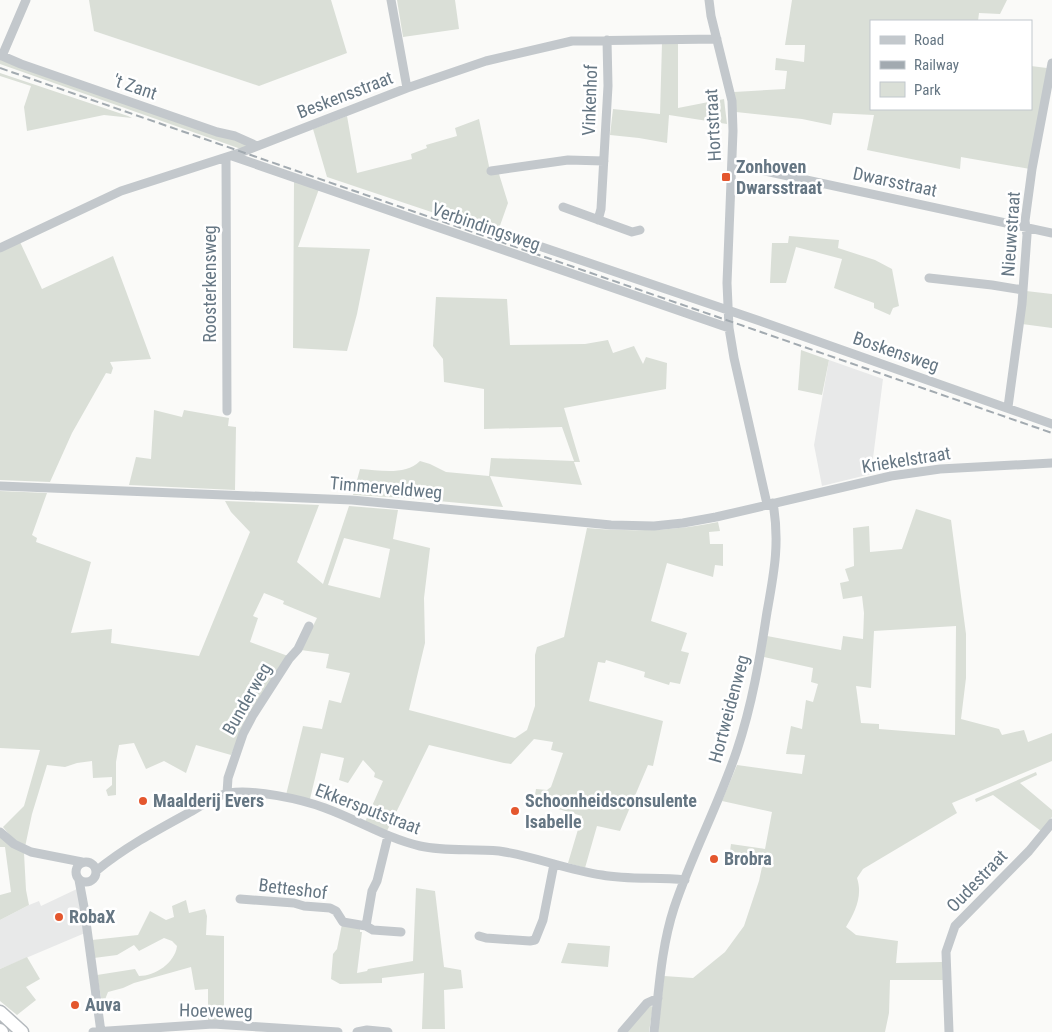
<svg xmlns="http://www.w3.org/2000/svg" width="1052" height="1032" viewBox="0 0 1052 1032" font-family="'Roboto Condensed',sans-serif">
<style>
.built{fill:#e8e9e9}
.green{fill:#dadfd7;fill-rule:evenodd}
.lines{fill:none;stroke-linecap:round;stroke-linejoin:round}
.highway-casing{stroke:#b4b9bd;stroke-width:15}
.minor{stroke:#c3c8cc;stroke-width:9}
.highway{stroke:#fff;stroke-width:12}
.rail{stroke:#a2aab0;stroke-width:2;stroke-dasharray:8 4;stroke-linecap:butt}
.poi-dot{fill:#e4572e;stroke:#fff;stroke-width:2}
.labels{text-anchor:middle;stroke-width:5;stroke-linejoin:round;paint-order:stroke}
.street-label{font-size:18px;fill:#657683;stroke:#fff}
.poi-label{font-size:18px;font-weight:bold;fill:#657683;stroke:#fff;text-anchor:start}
</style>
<rect width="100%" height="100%" fill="#fafaf8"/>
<!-- built -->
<path class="built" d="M829 360 883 379 871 474 822 486 814 445Z
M79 888 85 933 0 969V920L29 905 39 901 41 906Z"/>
<!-- green -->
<path class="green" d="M89 0H331L347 53 259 86 94 31Z
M397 0H455L459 29 403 37Z
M792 0H1007L1000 14 979 13 978 21H871V109H1031V66L1047 68 1030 169 961 157 960 169 867 150 874 115 833 113 831 125 802 119 736 112 734 92 785 89 787 71 775 70 776 58 804 62 805 45H785Z
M662 43H678V108L724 99 727 124 669 115 667 143 639 138 610 135 613 109 660 114Z
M0 58 239 140 248 145 241 149 0 64Z
M0 73 128 116 132 118 104 115 27 131 24 107 31 86 0 76Z
M347 116 357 173 412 159 411 154 427 148 426 145 457 136 455 128 479 119 490 171 499 174 508 203 497 234 327 177 313 129Z
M294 181 319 189 298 247 370 249 357 314 347 351 293 348Z
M789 236 839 240 838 248 875 260 892 269 899 306 893 308 890 315 874 308V303L834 288 842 259 796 247 786 283H770L772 243H788Z
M20 242 42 289 113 256 151 359 110 362 113 368 111 374 106 373 72 433 50 482 0 480V252Z
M1026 291 1052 294V328L1022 324Z
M436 297 507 299 510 345 585 344 608 340 613 353 634 346 643 364 646 357 667 363 666 389 564 408 580 462H574L582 485 490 476 503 507 406 498 353 495 360 469C379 470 405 476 420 461L430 464 446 472 489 476 491 458 574 461 562 427 484 429V389L444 382 443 359 433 346Z
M801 350 829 360 822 395 798 390Z
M154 410 182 417 184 410 229 418 228 426 236 427 235 490 129 485 136 457 151 459Z
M0 491 47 493 32 535 37 538 36 542 91 562 71 633 112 629 111 643 199 656 250 532 231 512 225 501 319 505 297 562 323 584 349 506 398 510 393 539 430 548 424 598 425 643 409 710 515 738 527 730 535 706V655L537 647 564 637 587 528C634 532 673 531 718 522L720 531 709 532 710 544H723V566L715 565 713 577 667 563 651 621 687 633 681 651 689 653 680 684 670 682 669 685 644 677 645 672 606 660 605 663 598 662 589 701 663 721 653 766 648 765 620 831 597 826 585 868 568 863 582 816 555 808 556 800 535 795 536 789 547 790 551 787 563 753 551 750 553 742 534 739 511 764 504 763 429 745 387 831 365 822 383 781 374 777 375 773 363 760 348 783 339 780 344 758 321 753 310 799 286 795 303 726 322 729 329 700 341 703 350 673 326 668 329 654 301 650 317 618 283 604 284 601 264 593 253 616 258 618 250 642 288 656 243 728 231 755 196 745 186 773 164 761 146 769 134 743 119 745 116 762V795L108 796 106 790 112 785V777L93 778 92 761 77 763 65 767 47 765 32 814 25 847 13 839 3 827 24 806 40 750 0 748ZM344 538 390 549 380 598 328 585Z
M916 509 951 520 966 634V678L961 719 999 729 1002 735 1024 730 1028 742 1052 733V761L952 803 957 813 863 869 857 878C863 896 855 912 846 927L856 935 898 941 896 963 942 962 943 980H890L889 1013 885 1032H658L664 976 693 978 725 952 744 926 759 881 762 867 729 859 731 844 765 849 772 812 722 801 737 765 802 774 805 755 786 754 791 726 802 729 806 700 813 702 818 684 811 682 813 668 764 657 767 636 841 650 843 636 863 639 864 613 862 596 843 599 840 583 849 581 845 569 854 566 853 528 869 526 870 552 902 549ZM956 626 955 735 879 729V724L861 723 856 686 871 688 874 631Z
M1036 772 1037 775 1020 783 1052 810V817L1041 831 993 795 976 802 975 799Z
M0 836 24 853 26 890 29 905 0 920V895L11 892 5 847H0Z
M416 888 435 891 444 967 461 970 463 988 444 990 445 1029H422L424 973 382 978V983L340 984 331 979 333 954 337 949 342 924 360 927V932H362L357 973 367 971 368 969 413 961Z
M186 900 189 913 205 909 207 916 206 935 224 936V1021H208V989L195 990 191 967 134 983 123 988 108 992 104 1002 102 1003 97 975 135 969 139 976C155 976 175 963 177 946L172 941 164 938 139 951 134 945 117 955 94 958 92 940 138 935 150 911 166 920 174 917 172 906Z
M568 943 610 946 608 967 561 963Z
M27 957 40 979 26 987 36 1000 17 1015 0 1001V969Z
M651 1006 653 1007 649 1032H627L646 1007Z"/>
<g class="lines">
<!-- highway casing -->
<g class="highway-casing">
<path id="highway" d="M0 1012 22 1032
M0 1030 2 1032"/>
</g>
<!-- minor -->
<path class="minor" d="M391 0 407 88
M709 0 711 16 732 101 733 131 727 283 729 328 734 358 767 504
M0 55 21 64 217 132 235 136 257 146
M2 56 26 0
M232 156 729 328
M226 158 227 411
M732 164 1052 233
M491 171 568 160 604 161
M563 207 632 232 640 230
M598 220 601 209 608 86 607 40
M542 247 760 321 1052 424
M0 248 121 191 242 152 407 88 486 61 572 41 717 39
M929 278 992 285 1023 290
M1008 407 1022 304 1027 235 1025 221 1032 169 1052 63
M0 486 352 500 611 525 654 526 683 523 716 517 891 476 940 469 1052 463
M227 793 228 778 243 734 253 715 289 659 298 649 309 626
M0 832 14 844 31 852 82 862
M76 872a10 10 0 1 1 20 0a10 10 0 1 1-20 0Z
M96 871C125 847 159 829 192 811 203 805 216 795 229 793 254 789 301 799 325 808 358 820 386 838 420 846 446 852 473 848 499 851 534 856 567 870 602 875 629 880 657 877 685 880
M79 880 84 907 101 1032
M240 899 294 903 304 906 330 908 336 911 343 922 366 926 372 891 377 881 388 836
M366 926 373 930 401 932
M479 936 486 938 530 941 535 940 543 920 554 864
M93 1032 213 1024 338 1032
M357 1032 367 1030 388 1032
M622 1032 647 1003 658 998
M654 1032C659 990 661 948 674 908 692 854 719 804 737 750 752 705 760 658 767 612 774 573 780 543 773 503
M949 1032 946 952 955 926 1029 851 1052 823"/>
<!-- highway -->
<use href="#highway" class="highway"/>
<!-- rail -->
<path class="rail" d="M0 68 1052 433"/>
</g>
<!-- markers -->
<g class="poi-dot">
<rect x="721" y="172" width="10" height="10" rx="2.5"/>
<circle cx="143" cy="801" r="5"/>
<circle cx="515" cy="811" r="5"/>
<circle cx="714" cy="859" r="5"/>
<circle cx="59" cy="917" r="5"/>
<circle cx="75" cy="1005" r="5"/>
</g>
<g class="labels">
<!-- street labels -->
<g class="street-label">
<text transform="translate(135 87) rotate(19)" y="6">'t Zant</text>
<text transform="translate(345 95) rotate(-21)" y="6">Beskensstraat</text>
<text transform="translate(590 100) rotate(-88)" y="6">Vinkenhof</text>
<text transform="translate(713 125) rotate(-93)" y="6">Hortstraat</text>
<text transform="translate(895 182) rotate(12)" y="6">Dwarsstraat</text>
<text transform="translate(486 227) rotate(19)" y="6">Verbindingsweg</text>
<text transform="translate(1011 234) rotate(-86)" y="6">Nieuwstraat</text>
<text transform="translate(210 284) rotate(-90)" y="6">Roosterkensweg</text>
<text transform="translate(896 352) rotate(19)" y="6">Boskensweg</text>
<text transform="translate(906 460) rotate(-9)" y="6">Kriekelstraat</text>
<text transform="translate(386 488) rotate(5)" y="6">Timmerveldweg</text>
<text transform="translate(247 699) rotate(-60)" y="6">Bunderweg</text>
<text transform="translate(729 709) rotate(-75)" y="6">Hortweidenweg</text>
<text transform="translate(368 809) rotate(21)" y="6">Ekkersputstraat</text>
<text transform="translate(977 881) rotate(-46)" y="6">Oudestraat</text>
<text transform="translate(293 889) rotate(7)" y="6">Betteshof</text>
<text transform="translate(216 1011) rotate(1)" y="6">Hoeveweg</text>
</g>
<!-- poi labels -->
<g class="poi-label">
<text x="736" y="173">Zonhoven<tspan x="736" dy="21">Dwarsstraat</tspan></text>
<text x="153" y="807">Maalderij Evers</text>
<text x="525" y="807">Schoonheidsconsulente<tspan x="525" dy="21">Isabelle</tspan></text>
<text x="724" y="865">Brobra</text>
<text x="69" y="923">RobaX</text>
<text x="85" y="1011">Auva</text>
</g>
</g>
<!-- legend -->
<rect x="870" y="20" width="162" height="90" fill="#ffffff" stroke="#c1c8cd"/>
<rect x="880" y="36" width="25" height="8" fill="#c3c8cc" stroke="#c1c8cd"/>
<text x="914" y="45" font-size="15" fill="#657683">Road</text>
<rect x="880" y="61" width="25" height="8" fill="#a2aab0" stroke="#c1c8cd"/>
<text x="914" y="70" font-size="15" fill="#657683">Railway</text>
<rect x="880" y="82" width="25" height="15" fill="#dadfd7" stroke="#c1c8cd"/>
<text x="914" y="95" font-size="15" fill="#657683">Park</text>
</svg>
